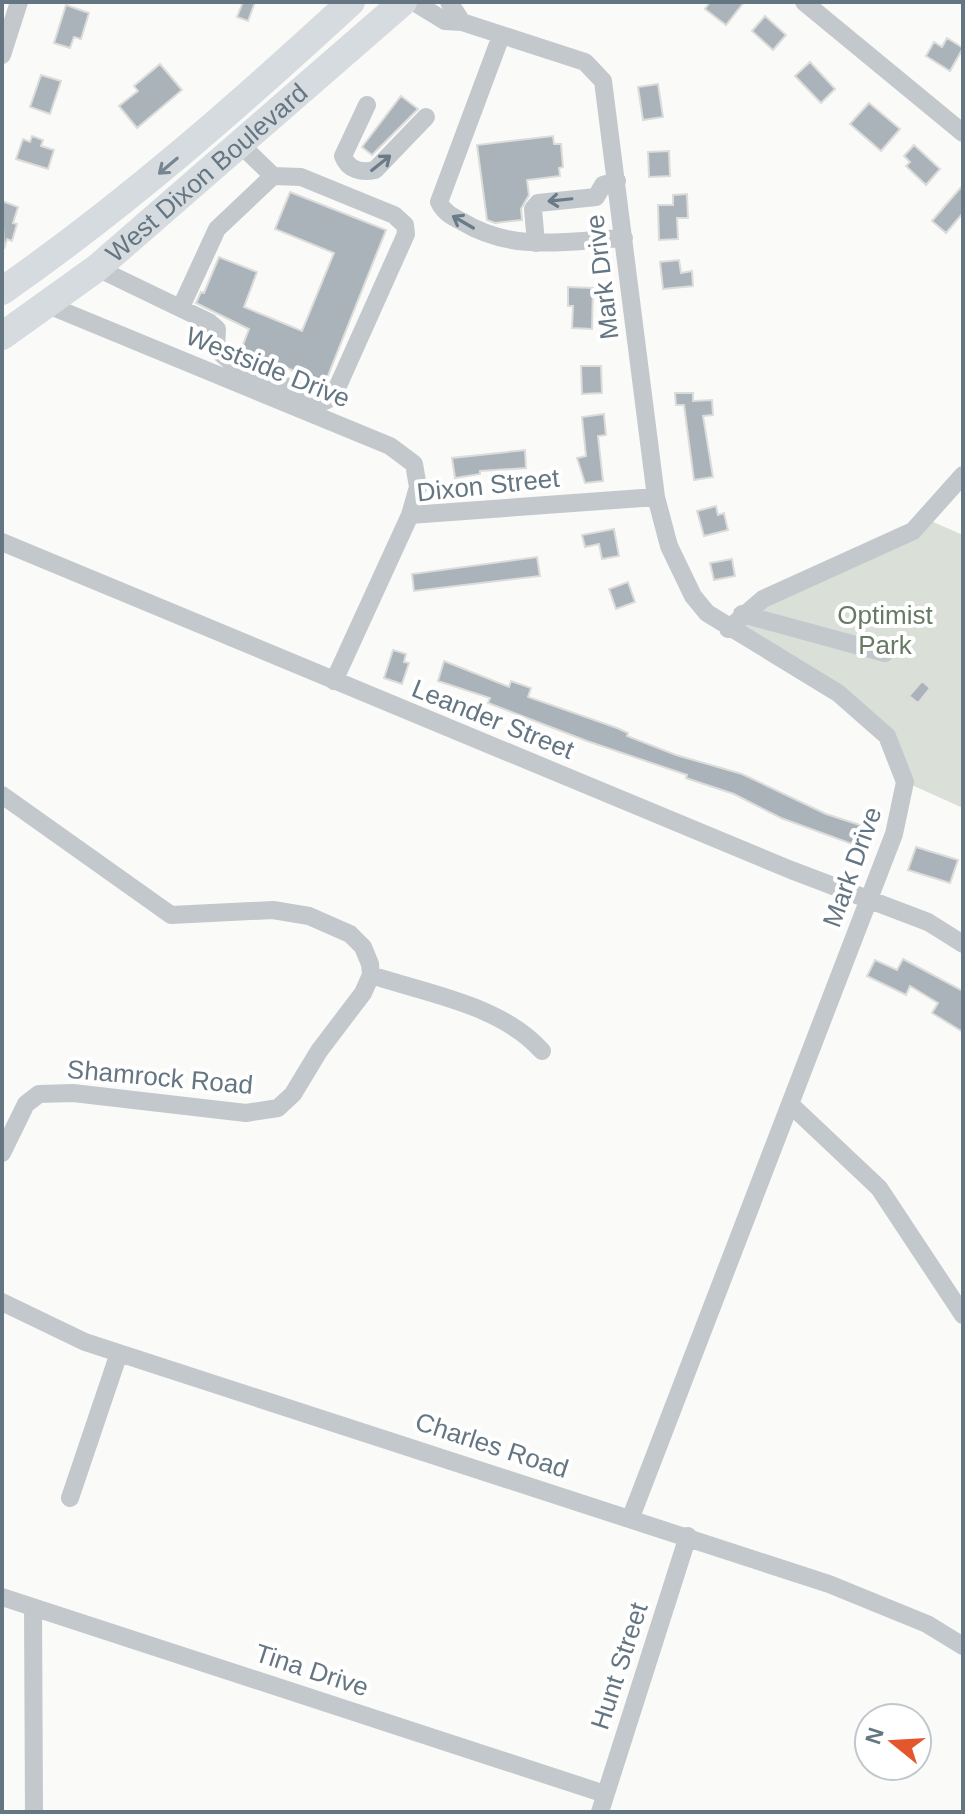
<svg xmlns="http://www.w3.org/2000/svg" width="965" height="1814" viewBox="0 0 965 1814" font-family="Arial,sans-serif">
<style>
.green{fill:#dadfd7}
.building{fill:#aab3b9;stroke:#dcdcda;stroke-width:2}
.lines{fill:none;stroke-linecap:round;stroke-linejoin:round}
.minor{stroke:#c3c8cc;stroke-width:18}
.highway{stroke:#d6dbdf;stroke-width:28}
.oneway{stroke:#6a7a87}
.oneway2{stroke:#768591}
.labels{text-anchor:middle;stroke-width:8;stroke-linejoin:round;paint-order:stroke}
.street-label{font-size:26px;fill:#657683;stroke:#fff}
.park-label{font-size:26px;fill:#687a64;stroke:#fff}
</style>
<rect width="100%" height="100%" fill="#fafaf8"/>
<!-- green -->
<path class="green" d="M924 518 963 535V808L905 782 887 736 728 629Z"/>
<!-- building -->
<path class="building" d="M243 2H255L248 21 237 17Z
M710 2H744L726 25 705 9Z
M66 5 89 13 81 39 74 37 70 48 54 43Z
M765 16 786 35 773 50 752 31Z
M947 38 963 48 950 71 926 56 934 42 942 47Z
M810 62 835 89 821 103 795 76Z
M160 64 182 90 137 128 119 106 138 91 134 86Z
M41 75 61 81 50 114 30 107Z
M658 84 663 117 643 120 638 87Z
M401 96 418 109 372 155 362 147Z
M869 103 900 129 881 151 850 124Z
M32 136 43 140 41 146 54 150 48 169 16 159 23 139 30 142Z
M553 136 554 144H561L563 167 559 168 560 176 527 180 529 195 521 209 522 220 495 223 487 220 477 145Z
M914 145 940 169 926 185 906 166 910 162 904 156Z
M669 151 670 176 649 177 648 152Z
M963 185V213L946 233 932 221Z
M290 192 386 230 325 383 241 350 249 329 196 303 201 292 204 293 219 257 257 272 244 307 302 331 334 253 275 229Z
M687 194 688 218H677L678 239 659 240 658 205H673V195Z
M2 201 18 207 13 223 17 224 12 241 7 239 4 249Z
M679 260 681 273 692 271 693 286 663 289 660 262Z
M568 287 593 288 592 329 572 328 573 306H568Z
M581 366H601L602 393 582 394Z
M675 393H693V401L712 400 713 415 703 416 713 477 694 480 684 405H676Z
M604 414 606 435 598 436 603 481 585 483 577 458 586 456 582 417Z
M525 450 526 468 480 471V474L455 478 452 458Z
M716 506 718 515 724 513 728 530 704 536 697 511Z
M614 529 619 556 602 559 599 544 585 547 582 535Z
M537 557 540 576 414 591 412 574Z
M732 559 735 576 714 580 710 563Z
M628 582 635 602 616 609 609 589Z
M393 650 406 654 404 662 409 663 402 684 384 678Z
M444 661 509 687 511 681 531 688 528 697 617 728 628 733 627 736 676 755 742 774 826 814 869 828 863 848 781 818 734 794 686 778 687 775 587 741 488 703 490 698 438 681Z
M922 681 930 688 918 703 909 696Z
M916 847 958 860 950 883 908 870Z
M903 959 963 991V1032L932 1013 938 1003 910 986 906 995 867 976 875 960 897 970Z"/>
<g class="lines">
<!-- minor -->
<path class="minor" d="M414 2 445 21 462 22 585 62 603 81 656 497 669 546 693 596 707 613 838 693 887 736 905 782 894 834 631 1517
M449 2 462 22
M804 2 963 133
M501 36 439 202C444 212 451 216 461 221 514 253 565 241 624 238
M2 55 19 2
M367 105 343 156C348 170 362 173 375 170L426 117
M536 243 533 209 538 203 596 197 603 185 617 181
M97 268 209 322 217 329 216 349 232 363 316 399 325 401 333 397 406 234 405 225 394 215 301 177 273 176 241 145
M48 305 390 446 414 464 418 487 410 515
M181 307 217 229 273 176
M2 542 791 870 928 922 963 944
M742 614 885 653
M728 629 763 599 913 531 963 475
M334 681 410 515 656 497
M2 795 171 915 273 910 309 916 350 934 363 947 370 964 371 975 363 993 319 1051 293 1094 278 1108 246 1113 73 1093 39 1094 26 1104 2 1153
M371 975C429 994 501 1005 542 1051
M791 1105 879 1188 963 1315
M2 1302 85 1342 829 1584 927 1624 963 1646
M70 1498 119 1353
M2 1597 605 1794
M33 1607 34 1812
M600 1812 688 1536"/>
<!-- highway -->
<g class="highway">
<path d="M2 291C127 204 239 105 351 2"/>
<path id="s1" d="M2 336 97 268 403 2"/>
</g>
</g>
<!-- one-way arrows -->
<defs><path id="oneway-shaft" d="M-6 0H5M1.5-3L5.5 0L1.5 3" fill="none" stroke-width="1.6" stroke-linecap="round" stroke-linejoin="round" transform="scale(2)"/></defs>
<g class="oneway">
<use href="#oneway-shaft" transform="translate(381 163) rotate(-39)"/>
<use href="#oneway-shaft" transform="translate(560 200) rotate(174)"/>
<use href="#oneway-shaft" transform="translate(463 222) rotate(-150)"/>
</g>
<use class="oneway2" href="#oneway-shaft" transform="translate(168 166) rotate(140)"/>
<g class="labels">
<!-- street labels -->
<g class="street-label">
<text dy="9" stroke="none"><textPath href="#s1" startOffset="262">West Dixon Boulevard</textPath></text>
<text transform="translate(602 277) rotate(-97)" y="9">Mark Drive</text>
<text transform="translate(268 367) rotate(22)" y="9">Westside Drive</text>
<text transform="translate(488 485) rotate(-6)" y="9">Dixon Street</text>
<text transform="translate(493 719) rotate(22)" y="9">Leander Street</text>
<text transform="translate(852 867) rotate(-70)" y="9">Mark Drive</text>
<text transform="translate(160 1077) rotate(5)" y="9">Shamrock Road</text>
<text transform="translate(492 1445) rotate(18)" y="9">Charles Road</text>
<text transform="translate(619 1666) rotate(-72)" y="9">Hunt Street</text>
<text transform="translate(312 1670) rotate(18)" y="9">Tina Drive</text>
</g>
<!-- park labels -->
<g class="park-label">
<text x="885" y="624">Optimist<tspan x="885" dy="30">Park</tspan></text>
</g>
</g>
<!-- border -->
<rect width="965" height="1814" fill="none" stroke="#657683" stroke-width="8"/>
<!-- north arrow -->
<g transform="translate(893 1742) rotate(288)"><circle r="38" fill="#ffffff" stroke="#c1c8cd" stroke-width="2"/>
<path d="M0-6L14 30L0 20L-14 30Z" fill="#e4572e"/>
<text y="-12" font-size="22" font-weight="bold" text-anchor="middle" fill="#657683">N</text>
</g>
</svg>
